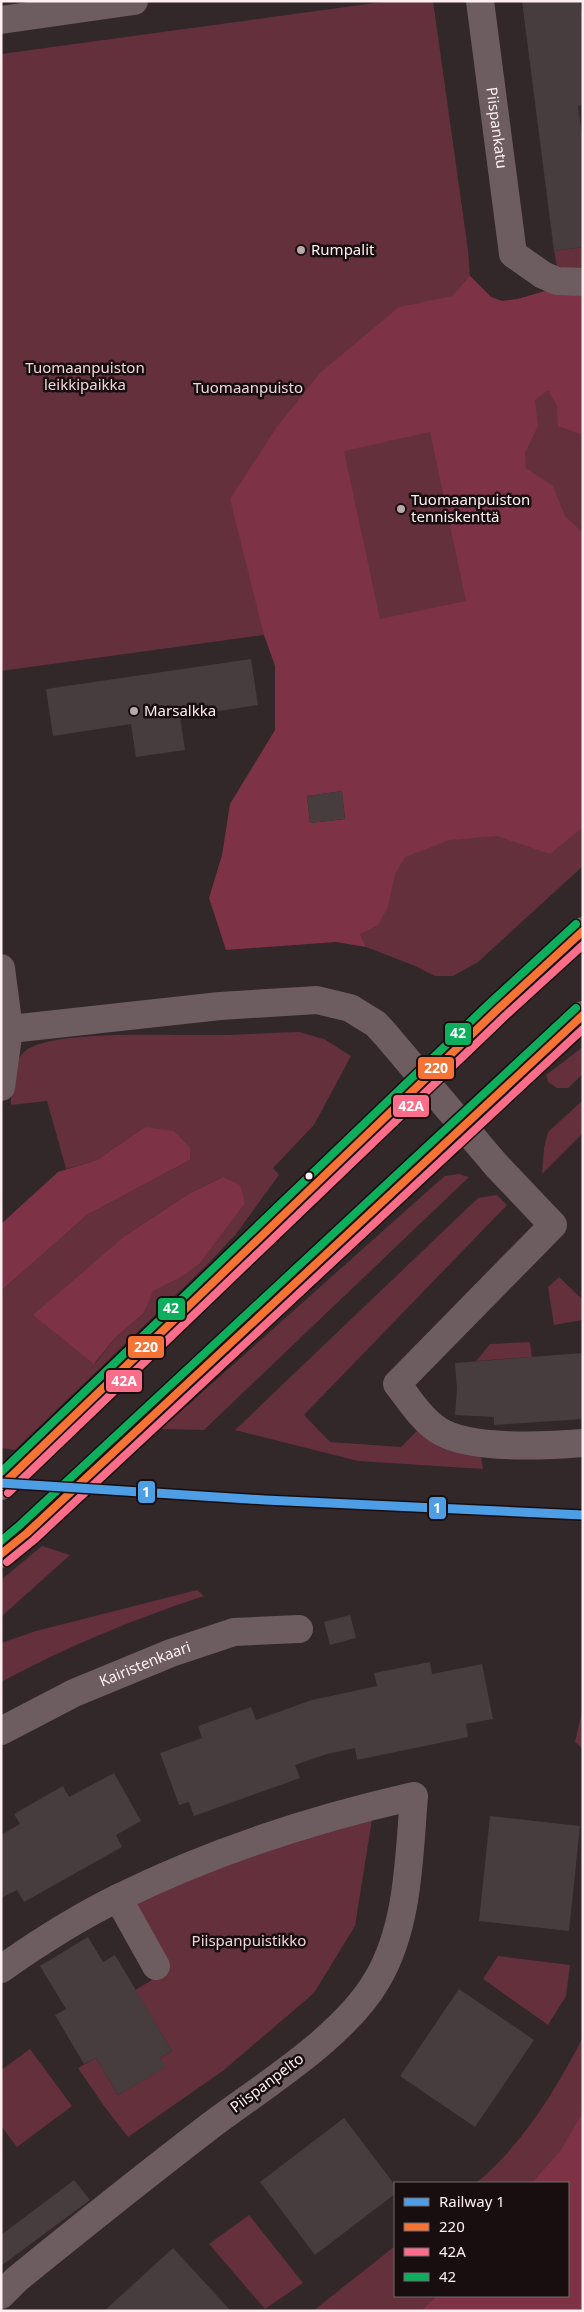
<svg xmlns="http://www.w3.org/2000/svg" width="584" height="2312" viewBox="0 0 584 2312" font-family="'Noto Sans',sans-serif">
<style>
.green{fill:#63303b;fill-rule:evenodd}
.forest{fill:#7d3245;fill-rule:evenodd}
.building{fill:#473c3e}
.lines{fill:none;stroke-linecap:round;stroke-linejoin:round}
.minor{stroke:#6e5d60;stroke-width:28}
.major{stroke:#705d60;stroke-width:28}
.bus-1-casing{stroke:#180e10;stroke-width:11}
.bus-2-casing{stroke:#180e10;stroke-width:11}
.bus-3-casing{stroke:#180e10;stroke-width:11}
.bus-1{stroke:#f57335;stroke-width:8}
.bus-2{stroke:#fb6d88;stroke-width:8}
.bus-3{stroke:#0daf5c;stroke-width:8}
.rail-1-casing{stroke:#180e10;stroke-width:12}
.rail-1{stroke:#4d9ee5;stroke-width:9}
.poi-dot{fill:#b7a9ac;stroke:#180e10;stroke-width:2}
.bus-dot{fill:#ffeff2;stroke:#180e10;stroke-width:2}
.labels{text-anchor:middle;stroke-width:5;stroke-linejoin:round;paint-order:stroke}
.street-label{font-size:15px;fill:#ffeff2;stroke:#180e10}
.poi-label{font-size:15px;fill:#ffeff2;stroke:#180e10;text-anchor:start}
.park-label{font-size:15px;fill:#efd5d9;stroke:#180e10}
.line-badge{stroke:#180e10;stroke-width:2}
.badge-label{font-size:14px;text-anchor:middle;font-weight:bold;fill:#fff}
</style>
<rect width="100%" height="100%" fill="#322729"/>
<!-- green -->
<path class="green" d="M389 1H433L468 250 470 276 491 297 502 301 518 299 545 291H583V866L478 962 453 976H435L415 966 366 947 360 934 342 791 296 657 264 635 1 671V54Z
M583 247V273L557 266 554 251Z
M299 1032 324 1039 351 1056 314 1125 273 1168 279 1175 236 1234 207 1265 15 1450 1 1448V1291L87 1215 190 1160 145 1127 97 1160 66 1169 47 1101 11 1105C11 1084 8 1069 24 1052 48 1029 171 1036 207 1035 238 1035 268 1033 299 1032ZM223 1177 176 1280 152 1291 144 1313 115 1338 95 1364 126 1235 190 1193Z
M583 1047V1074L568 1088H557L548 1082 546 1075Z
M583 1100V1133L542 1174 544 1148 548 1132Z
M459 1174 469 1177 204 1430 161 1429 431 1188 445 1176Z
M497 1195 507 1205 304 1415 330 1442 401 1447 418 1430 480 1451 483 1469 358 1461 235 1430 478 1198Z
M559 1277 583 1300V1320L554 1325 548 1287Z
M530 1342 532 1357 476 1361 490 1344Z
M42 1546 70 1555 1 1617V1580Z
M197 1590 204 1596C134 1619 66 1647 1 1682V1643L36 1631Z
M583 1707V1749L575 1742Z
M373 1813 355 1926 314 1993 224 2070 128 2137 104 2106 78 2068 96 2058 118 2095 165 2067 160 2058 172 2051 135 1990 169 1970 133 1905 233 1858Z
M498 1956 570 1965 566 1996 548 2025 483 1979Z
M583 2037V2311H313L395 2246V2296H568V2183H476C521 2147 557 2088 583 2037Z
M30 2049 72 2106 17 2147 1 2126V2070Z
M249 2215 303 2283 265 2309 209 2244Z"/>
<!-- forest -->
<path class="forest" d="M470 276 491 297 502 301 518 299 545 291H583V435L558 426 557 406 548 390 535 400 538 426 525 453 526 468 553 486 565 516 583 533V827L550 854 497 836 450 840 405 857 395 874 388 907 378 925 360 934 366 947 336 942 226 950 209 898 222 855 230 804 275 730V666L264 635 230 499 276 428 320 373 399 307 452 296ZM430 432 466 601 380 619 344 451ZM342 791 345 819 310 823 307 796Z
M145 1127 174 1131 190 1148V1160L87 1215 1 1291V1224L58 1172 97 1160Z
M223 1177 240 1185 245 1203 199 1264 176 1280 153 1291 144 1313 115 1338 94 1364 33 1315 126 1235 190 1193Z
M583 2112V2311H421L437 2296H568V2183H532L561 2150Z"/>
<!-- building -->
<path class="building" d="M522 1H580L583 19V105L578 106 583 142V247L554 251Z
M251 659 258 705 180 717 185 750 136 757 131 724 53 736 46 689Z
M342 791 345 819 310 823 307 796Z
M583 1353V1419L494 1425V1417L455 1415 457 1389 455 1363Z
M350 1615 356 1638 330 1645 324 1622Z
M430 1662 432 1674 482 1664 493 1719 466 1724 468 1737 357 1760 355 1748 327 1754 295 1765 300 1778 194 1816 189 1802 179 1805 160 1753 202 1738 198 1726 251 1707 256 1720 312 1700 377 1686 374 1673Z
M114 1773 141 1821 116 1835 122 1847 24 1902 17 1890 1 1898V1835L20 1824 14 1814 63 1786 69 1797Z
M490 1816 580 1826 569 1931 479 1921Z
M88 1937 103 1962 115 1955 172 2051 160 2058 166 2067 118 2095 96 2058 84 2064 55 2015 66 2009 40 1966Z
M459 1989 534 2040 475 2127 400 2076Z
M344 2118 395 2185V2194L315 2255 260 2182Z
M74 2180 90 2200 1 2266V2235Z
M173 2248 231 2311H104Z"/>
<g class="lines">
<!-- minor -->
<g class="minor">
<path id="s1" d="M480 1 513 254 543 275 557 281 583 282"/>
<path d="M1 20 134 1"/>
<path d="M1 968 9 1029 1 1087"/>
<path d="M1 1030 220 1006 317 1000 350 1008 376 1024 386 1035 496 1165 553 1225 397 1384C409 1399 421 1419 438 1430 468 1450 546 1446 583 1443"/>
<path id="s2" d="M1 1731 74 1693 171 1653 234 1632 299 1629"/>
<path d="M118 1898 156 1966"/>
<path d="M1 1969C38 1943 77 1918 118 1898 211 1852 313 1819 414 1796 409 1856 409 1926 377 1980 344 2037 263 2086 210 2126 145 2176 81 2227 17 2279L1 2295"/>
</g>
<!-- major -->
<path class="major" d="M1 1486 497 1010 583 931
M1 1554 27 1533 264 1310 583 1015"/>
<!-- bus-1 casing -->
<g class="bus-1-casing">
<path id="bus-1" d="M1 1486 497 1010 583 931
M1 1554 27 1533 583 1015"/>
</g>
<!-- bus-2 casing -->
<g class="bus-2-casing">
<path id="bus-2" d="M8 1493 504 1017 583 945
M7 1562 34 1540 583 1029"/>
</g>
<!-- bus-3 casing -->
<g class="bus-3-casing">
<path id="bus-3" d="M1 1472 490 1003 576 924
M1 1541 20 1525 576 1008"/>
</g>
<!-- bus-1 -->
<use href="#bus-1" class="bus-1"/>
<!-- bus-2 -->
<use href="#bus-2" class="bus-2"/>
<!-- bus-3 -->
<use href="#bus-3" class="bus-3"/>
<!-- rail-1 casing -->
<g class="rail-1-casing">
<path id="rail-1" d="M1 1483 265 1500 583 1515"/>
</g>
<!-- rail-1 -->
<use href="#rail-1" class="rail-1"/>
</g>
<!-- markers -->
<g class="poi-dot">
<circle cx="301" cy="250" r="5"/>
<circle cx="401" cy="509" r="5"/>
<circle cx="134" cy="711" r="5"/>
</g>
<circle class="bus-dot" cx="309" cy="1176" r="4.5"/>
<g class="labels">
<!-- street labels -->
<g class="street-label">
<text dy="5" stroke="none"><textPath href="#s1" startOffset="128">Piispankatu</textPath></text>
<text dy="5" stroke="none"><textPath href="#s2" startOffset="159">Kairistenkaari</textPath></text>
<text transform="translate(267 2083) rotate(-37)" y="5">Piispanpelto</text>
</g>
<!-- poi labels -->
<g class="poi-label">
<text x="311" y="255">Rumpalit</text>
<text x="411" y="505">Tuomaanpuiston<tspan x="411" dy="17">tenniskenttä</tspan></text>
<text x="144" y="716">Marsalkka</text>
</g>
<!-- park labels -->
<g class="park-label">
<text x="85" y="373">Tuomaanpuiston<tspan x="85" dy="17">leikkipaikka</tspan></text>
<text x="248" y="393">Tuomaanpuisto</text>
<text x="249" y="1946">Piispanpuistikko</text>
</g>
</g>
<g class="line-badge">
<rect x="444" y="1022" width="28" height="24" rx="5" fill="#0daf5c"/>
<rect x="417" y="1056" width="38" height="24" rx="5" fill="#f57335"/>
<rect x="392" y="1094" width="38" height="24" rx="5" fill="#fb6d88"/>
<rect x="157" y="1297" width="29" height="24" rx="5" fill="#0daf5c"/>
<rect x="127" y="1335" width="38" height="24" rx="5" fill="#f57335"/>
<rect x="105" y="1369" width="38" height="24" rx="5" fill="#fb6d88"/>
<rect x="137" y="1480" width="19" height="24" rx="5" fill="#4d9ee5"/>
<rect x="428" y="1496" width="19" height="24" rx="5" fill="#4d9ee5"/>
</g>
<g class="badge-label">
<text x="458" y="1038">42</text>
<text x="436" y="1073">220</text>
<text x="411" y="1111">42A</text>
<text x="171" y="1313">42</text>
<text x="146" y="1352">220</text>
<text x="124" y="1386">42A</text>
<text x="146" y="1497">1</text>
<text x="437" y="1513">1</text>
</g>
<!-- border -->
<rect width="584" height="2312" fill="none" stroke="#ffeff2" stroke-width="5"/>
<!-- legend -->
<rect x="394" y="2182" width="175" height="115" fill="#180e10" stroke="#74686a"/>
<rect x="404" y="2198" width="25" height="8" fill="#4d9ee5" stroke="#74686a"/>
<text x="439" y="2207" font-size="15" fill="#ffeff2">Railway 1</text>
<rect x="404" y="2223" width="25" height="8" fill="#f57335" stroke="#74686a"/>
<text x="439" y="2232" font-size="15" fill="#ffeff2">220</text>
<rect x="404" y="2248" width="25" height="8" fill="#fb6d88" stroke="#74686a"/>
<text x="439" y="2257" font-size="15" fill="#ffeff2">42A</text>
<rect x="404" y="2273" width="25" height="8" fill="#0daf5c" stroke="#74686a"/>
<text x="439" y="2282" font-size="15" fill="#ffeff2">42</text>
</svg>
